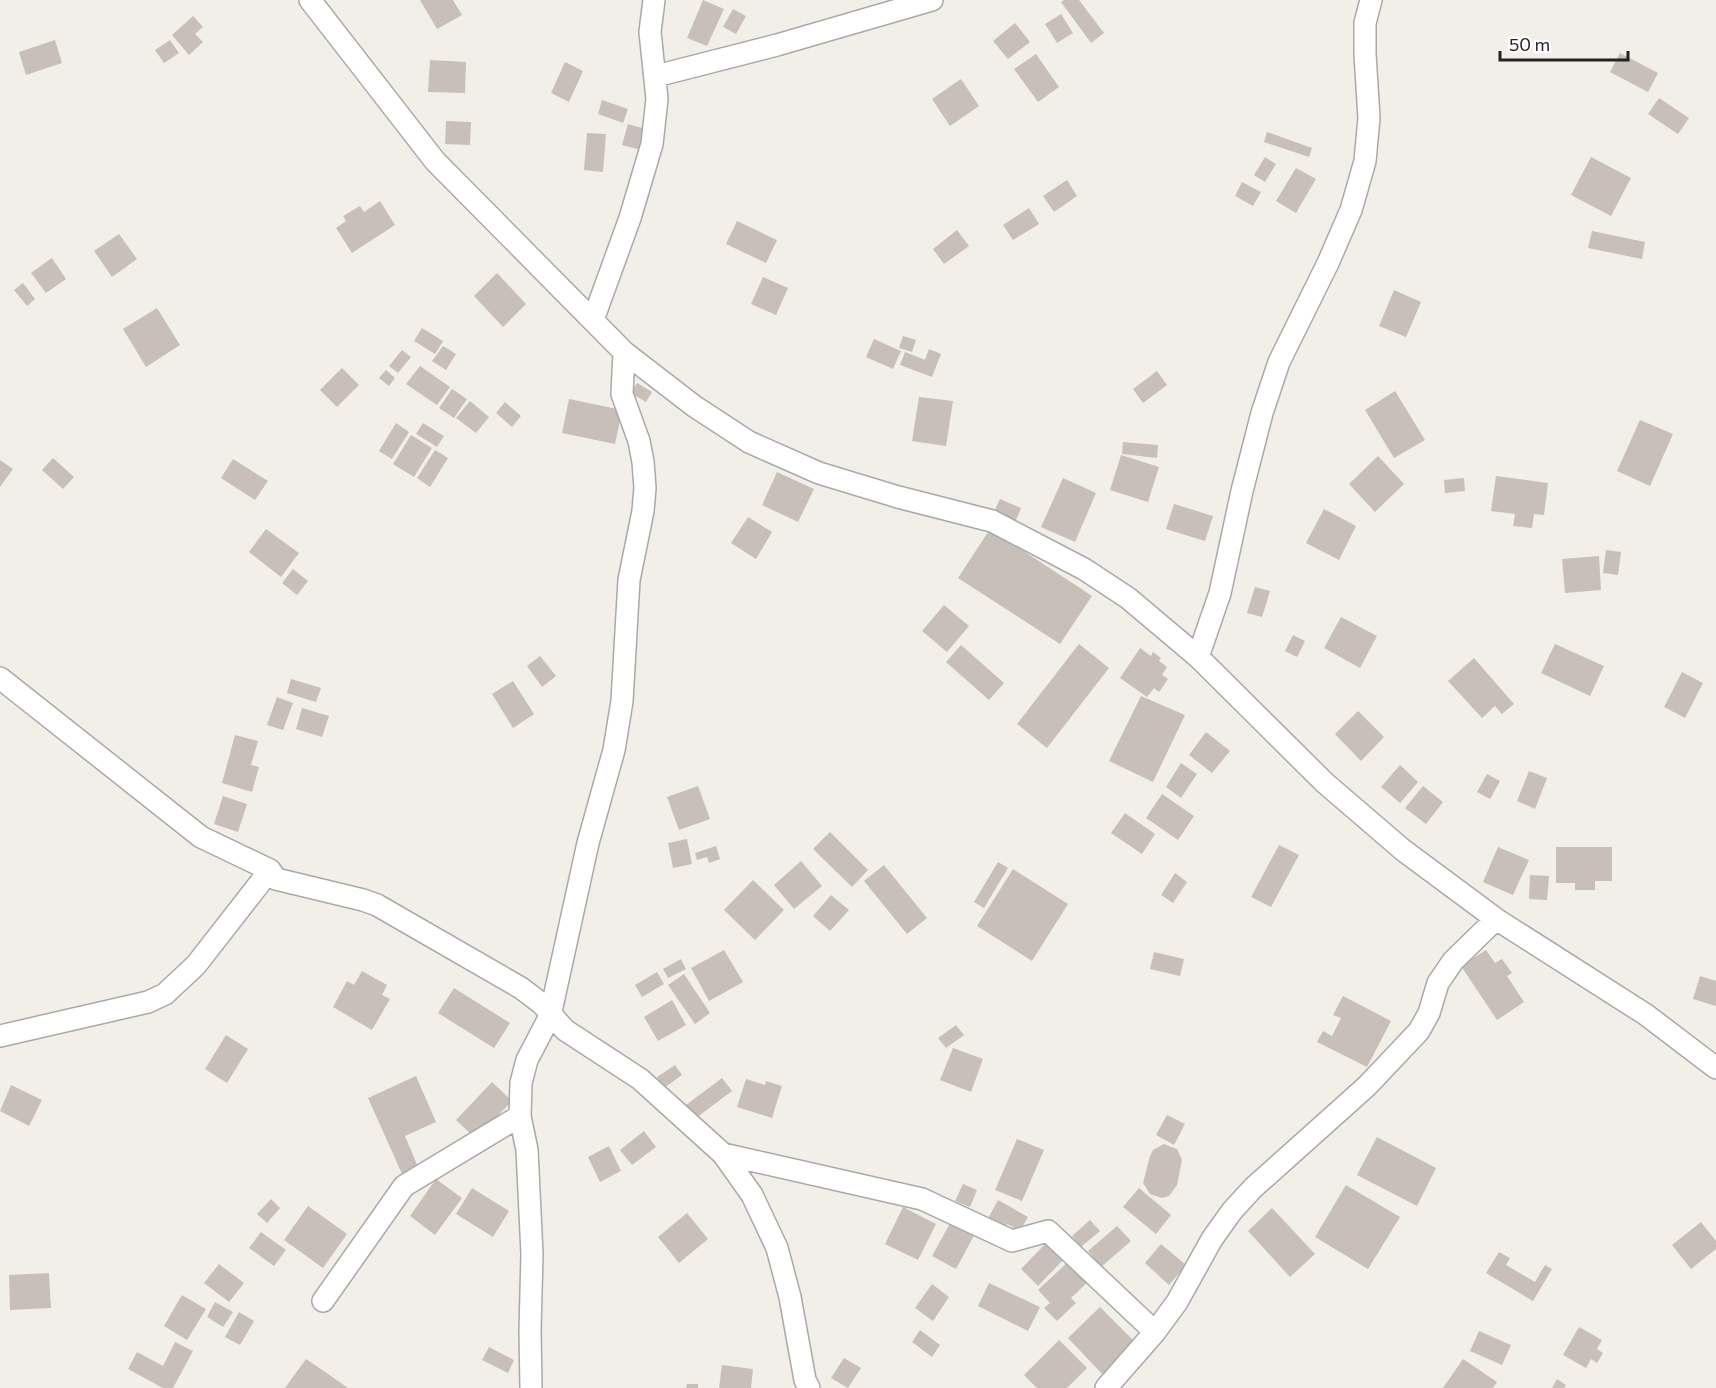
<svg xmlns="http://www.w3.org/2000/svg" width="1716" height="1388" viewBox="0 0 1716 1388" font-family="Commissioner,sans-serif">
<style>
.building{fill:#c7bfb8}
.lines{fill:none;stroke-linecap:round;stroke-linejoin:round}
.minor-casing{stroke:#a9a9a9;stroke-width:24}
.minor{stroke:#fff;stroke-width:21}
</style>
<rect width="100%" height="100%" fill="#f2efe9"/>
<!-- building -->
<path class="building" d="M420 0H453L462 15 437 29Z
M703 0 724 9 707 46 687 38Z
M1064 0H1079L1104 33 1091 43 1061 2Z
M733 9 746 16 736 34 723 27Z
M1061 14 1073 33 1057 43 1045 24Z
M193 16 203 27 195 34 203 42 189 55 172 35Z
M1015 23 1030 42 1008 59 993 41Z
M55 40 62 63 26 75 19 52Z
M170 40 179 53 164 63 155 50Z
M1620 53 1658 73 1648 92 1610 72Z
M1036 54 1059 87 1038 102 1014 69Z
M430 60 466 62 465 93 428 92Z
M565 62 583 71 569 102 551 93Z
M961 79 979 106 950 126 932 99Z
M1659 98 1689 118 1678 134 1648 114Z
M602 100 628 109 623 123 598 114Z
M446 121 471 122 470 145 445 144Z
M628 124 646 129 641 150 622 145Z
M1267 132 1312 148 1309 157 1264 142Z
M587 133 606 134 603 172 584 170Z
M1265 157 1276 164 1265 182 1254 175Z
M1591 157 1631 178 1611 216 1571 195Z
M1296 168 1316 179 1296 213 1276 201Z
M1067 180 1077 196 1054 212 1043 196Z
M1242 182 1261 192 1253 206 1235 196Z
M380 201 395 225 352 253 336 228 346 221 343 216 360 206 364 212Z
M1029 208 1039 224 1013 240 1003 225Z
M737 221 777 240 766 263 726 244Z
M957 230 969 246 944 264 933 249Z
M1592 231 1645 242 1642 259 1588 248Z
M119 234 137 259 112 277 94 251Z
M52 258 66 279 46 293 31 273Z
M497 273 526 304 503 327 474 296Z
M763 277 788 288 776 315 751 304Z
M23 283 35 299 27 306 14 290Z
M1394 290 1421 302 1406 337 1379 326Z
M157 308 180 345 146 367 123 329Z
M422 328 443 341 435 354 414 341Z
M903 336 916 340 912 352 899 348Z
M874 339 901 351 893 369 866 357Z
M443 346 456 354 446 370 432 361Z
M929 349 941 354 932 377 900 365 905 352 925 360Z
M402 350 411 357 398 373 389 366Z
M420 366 450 387 437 405 406 384Z
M342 368 359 385 337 407 320 390Z
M386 370 395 378 389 386 379 378Z
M1157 371 1167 385 1143 403 1133 389Z
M637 383 652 392 646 402 631 393Z
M452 389 467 399 454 418 439 408Z
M1395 391 1425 440 1394 458 1365 410Z
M919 397 953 401 946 446 912 441Z
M569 399 622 410 615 444 562 433Z
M470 401 489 417 476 433 456 418Z
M505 402 521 416 512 427 496 413Z
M1640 420 1673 434 1650 486 1617 471Z
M396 423 409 432 392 459 379 451Z
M423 423 444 436 437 447 416 434Z
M411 435 432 448 414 477 393 464Z
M1123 442 1158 445 1157 458 1122 454Z
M435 450 448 458 430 487 417 478Z
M1121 455 1159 467 1148 502 1110 490Z
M1378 456 1404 484 1375 512 1349 484Z
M53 458 74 477 63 489 42 470Z
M233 459 268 481 255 500 221 478Z
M0 460 13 469 0 487Z
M777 472 814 489 798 522 762 505Z
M1496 476 1548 483 1544 515 1534 514 1532 528 1513 526 1515 514 1491 511Z
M1063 478 1096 493 1075 542 1041 527Z
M1464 478 1465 491 1445 493 1444 480Z
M1000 499 1021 508 1014 525 992 516Z
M1174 504 1213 516 1205 541 1166 529Z
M1324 509 1356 526 1339 560 1306 543Z
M748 517 772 532 756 559 731 543Z
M266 529 299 553 281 577 249 552Z
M990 529 1092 596 1060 644 958 578Z
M1606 550 1621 552 1618 575 1603 573Z
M1599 556 1601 590 1565 593 1562 559Z
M293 569 308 581 297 595 282 583Z
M1255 587 1270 591 1262 617 1247 613Z
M944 605 969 626 947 652 922 631Z
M1341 617 1377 636 1360 668 1324 648Z
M1293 635 1305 641 1297 657 1285 651Z
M1079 644 1109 668 1047 748 1017 724Z
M1555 644 1604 666 1590 696 1541 673Z
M961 645 1004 683 989 700 946 662Z
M1140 648 1151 656 1153 652 1161 658 1159 661 1167 667 1162 675 1168 679 1159 692 1154 688 1147 697 1120 678Z
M540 656 556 676 542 687 527 666Z
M1474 658 1514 704 1502 714 1495 706 1482 718 1448 681Z
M1682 672 1703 683 1685 718 1664 707Z
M291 679 321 688 316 702 287 693Z
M513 681 534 714 513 728 492 694Z
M1141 696 1185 715 1153 782 1109 761Z
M277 697 293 703 283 730 267 725Z
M302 708 329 716 322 737 296 729Z
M1358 711 1384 737 1361 761 1335 734Z
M1206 732 1230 751 1212 773 1189 755Z
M235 735 258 741 251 765 259 767 252 792 222 783Z
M1181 763 1197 774 1181 798 1166 787Z
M1400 765 1418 782 1400 803 1381 787Z
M1529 771 1547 778 1535 809 1517 801Z
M1487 774 1500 781 1490 799 1477 792Z
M698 786 710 819 679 830 667 797Z
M1423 786 1443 802 1426 824 1405 808Z
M1162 794 1194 816 1178 840 1146 818Z
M223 796 247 804 238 832 214 824Z
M1125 813 1155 834 1142 854 1111 833Z
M830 832 868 870 852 887 813 849Z
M687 839 692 864 673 868 668 843Z
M1279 845 1299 855 1271 907 1251 897Z
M716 846 720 859 709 863 707 857 697 860 695 853Z
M1498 847 1529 860 1513 895 1483 882Z
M1556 847H1612V881H1595V890H1575V883H1556Z
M801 861 822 886 794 909 774 885Z
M998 862 1008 868 984 908 974 902Z
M884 865 927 918 907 934 864 881Z
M1013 869 1068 904 1032 961 977 926Z
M1175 873 1187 882 1173 903 1161 895Z
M1530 875 1549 876 1547 900 1529 899Z
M753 880 784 910 755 940 724 910Z
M831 895 849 910 830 931 813 916Z
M724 950 743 982 709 1001 691 968Z
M1486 950 1495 963 1502 959 1512 973 1507 976 1524 1002 1497 1020 1461 966Z
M1154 952 1184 959 1180 976 1150 969Z
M681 959 686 969 668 978 663 969Z
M362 971 387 985 382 995 390 999 372 1030 333 1007 347 981 354 985Z
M657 972 664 984 642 997 635 985Z
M684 974 710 1013 695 1024 668 985Z
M1700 976 1716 981V1006L1693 999Z
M454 988 510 1023 494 1048 438 1013Z
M1343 996 1391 1021 1367 1067 1317 1042 1323 1031 1332 1036 1341 1018 1333 1015Z
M672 1000 686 1025 658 1041 644 1017Z
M956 1025 964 1035 946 1048 938 1038Z
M226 1035 248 1049 227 1083 205 1069Z
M953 1048 983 1059 971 1092 940 1080Z
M675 1065 682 1075 664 1088 657 1077Z
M416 1076 436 1122 405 1136 418 1167 402 1174 368 1098Z
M722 1078 732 1091 696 1118 686 1105Z
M746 1079 765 1085 766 1081 782 1086 772 1118 737 1107Z
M492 1082 512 1101 476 1139 456 1120Z
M11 1085 42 1100 29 1126 0 1111Z
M1167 1115 1185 1124 1174 1145 1156 1135Z
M644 1131 656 1147 632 1165 620 1150Z
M1377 1137 1436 1168 1417 1206 1357 1175Z
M1017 1139 1044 1150 1022 1201 995 1190Z
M1164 1144 1177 1149 1182 1160 1177 1185 1169 1196 1162 1198 1150 1194 1143 1183 1150 1156 1153 1150Z
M609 1146 621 1171 600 1182 588 1157Z
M436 1179 462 1198 435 1235 410 1216Z
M963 1184 977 1190 970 1207 955 1201Z
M1346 1185 1400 1217 1368 1269 1315 1237Z
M472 1188 509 1211 493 1237 456 1214Z
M1139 1188 1171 1215 1156 1234 1123 1207Z
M271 1199 280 1208 267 1223 257 1214Z
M998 1200 1028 1217 1020 1231 1007 1224 1002 1234 985 1224Z
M308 1206 347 1234 323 1268 284 1240Z
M903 1207 936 1224 918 1260 885 1244Z
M1272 1208 1315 1254 1290 1277 1248 1231Z
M687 1213 708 1239 679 1263 658 1237Z
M954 1216 978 1228 956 1269 932 1256Z
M1090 1220 1100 1231 1081 1247 1072 1236Z
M1701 1222 1716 1241V1249L1691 1269 1672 1245Z
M1117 1226 1131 1241 1101 1267 1088 1251Z
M261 1232 286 1250 274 1266 249 1248Z
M1049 1240 1066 1257 1038 1286 1021 1269Z
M1161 1244 1186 1265 1169 1285 1145 1263Z
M1499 1252 1510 1258 1506 1265 1535 1282 1545 1265 1552 1269 1533 1301 1486 1273Z
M1071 1259 1091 1279 1071 1298 1076 1303 1057 1321 1044 1308 1050 1303 1038 1290Z
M219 1264 244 1283 229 1302 204 1283Z
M49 1273 51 1308 10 1310 9 1275Z
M989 1283 1040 1307 1028 1331 978 1306Z
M932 1284 949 1297 933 1321 915 1308Z
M182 1295 206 1309 187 1340 164 1326Z
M215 1302 233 1312 223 1327 207 1317Z
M1100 1307 1137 1344 1104 1376 1068 1338Z
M239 1312 254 1321 240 1345 225 1337Z
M1579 1327 1602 1340 1597 1349 1603 1353 1597 1363 1591 1359 1586 1368 1563 1355Z
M920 1330 940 1345 932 1357 912 1342Z
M1479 1331 1511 1345 1502 1365 1470 1351Z
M1059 1340 1087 1368 1067 1388H1037L1024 1375Z
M175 1342 193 1351 173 1388H163L128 1369 137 1352 163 1366Z
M489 1347 514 1360 508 1373 482 1360Z
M844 1358 861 1368 848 1388 831 1378Z
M306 1359 331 1376 348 1388H285Z
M1463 1359 1497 1382 1493 1388H1443Z
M722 1365 753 1369 751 1388H719Z
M1557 1379 1566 1385 1564 1388H1552Z
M687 1384H698V1388H686Z"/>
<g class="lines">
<!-- minor casing -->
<g class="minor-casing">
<path id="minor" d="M310 0 435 161 624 352 694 406 749 442 819 473 898 497 992 521 1084 569 1128 598 1198 657 1325 783 1403 850 1496 919 1645 1014 1716 1068
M656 76 777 45 932 0
M593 320 630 218 652 144 657 99 650 32 654 0
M1198 657 1220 593 1242 491 1262 413 1279 362 1328 263 1351 210 1365 161 1369 118 1365 54V23L1371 0
M0 678 201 837 270 870 276 879 363 900 377 905 521 988 542 1004 565 1030 640 1079 723 1154 752 1195 777 1248 790 1297 805 1380 809 1388
M0 1036 148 1002 165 994 196 965 270 870
M723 1154 922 1199 1012 1241 1048 1231 1155 1332
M323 1301 404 1186 520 1116
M531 1388 530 1331 532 1254 527 1150 520 1116 521 1083 527 1060 550 1016 588 843 614 750 622 701 629 580 643 511 645 488 643 462 639 441 622 394 624 352
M1106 1388 1155 1332 1177 1302 1212 1239 1232 1211 1253 1188 1367 1086 1419 1031 1429 1013 1438 983 1453 961 1496 919"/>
</g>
<!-- minor -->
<use href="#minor" class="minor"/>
</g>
<!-- scale -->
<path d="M1500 51v9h128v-9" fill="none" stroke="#222222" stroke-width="3"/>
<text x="1509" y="51" font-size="18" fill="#222222" stroke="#ffffff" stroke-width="4.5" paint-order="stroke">50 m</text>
</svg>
